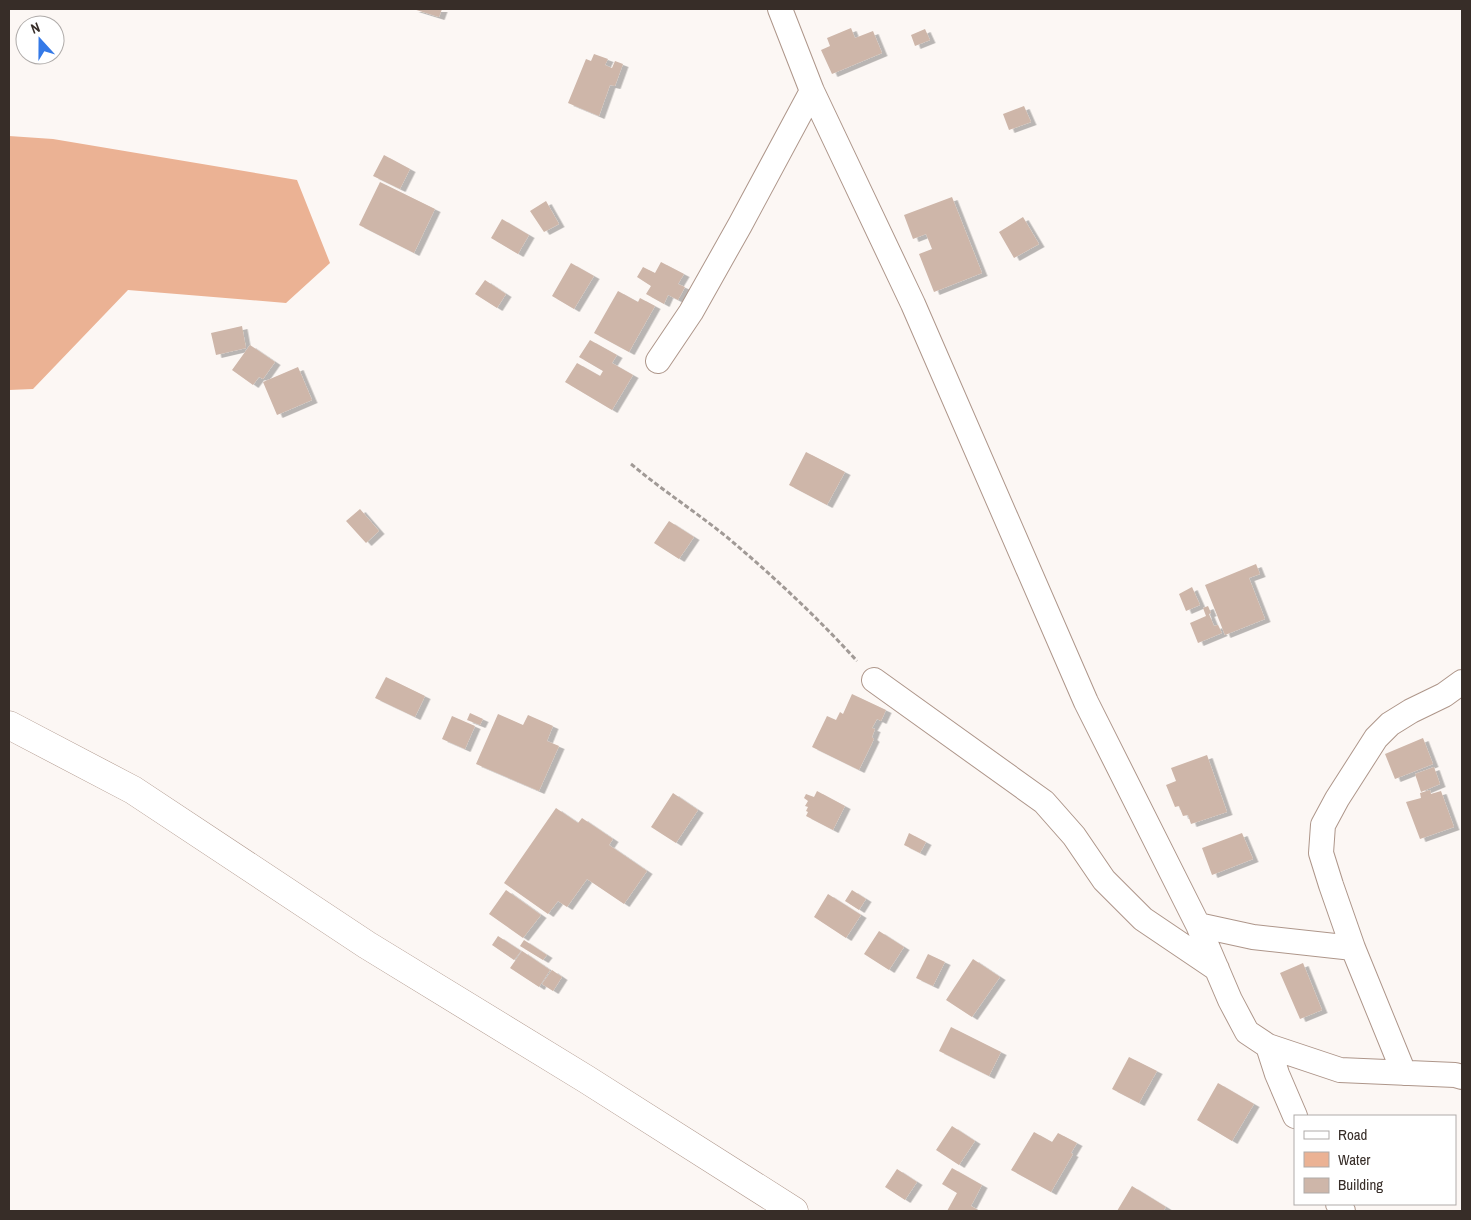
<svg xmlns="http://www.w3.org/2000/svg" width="1471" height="1220" viewBox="0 0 1471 1220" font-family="'Archivo Narrow',sans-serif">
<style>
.water{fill:#ebb294}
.building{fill:#ceb6a9;filter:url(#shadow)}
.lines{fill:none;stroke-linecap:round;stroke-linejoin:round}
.minor-casing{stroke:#ae968a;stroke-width:26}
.secondary-casing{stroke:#ae968a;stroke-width:29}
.path{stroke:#a19a96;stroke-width:3;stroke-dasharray:5 2.5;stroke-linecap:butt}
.minor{stroke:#fff;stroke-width:24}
.secondary{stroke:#fff;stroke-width:28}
</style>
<defs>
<filter id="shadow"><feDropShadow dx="5.5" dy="3" stdDeviation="0" flood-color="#0004"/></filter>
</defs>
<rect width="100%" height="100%" fill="#fcf7f4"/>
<!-- water -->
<path class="water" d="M9 136 53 139 297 180 330 263 286 303 128 290 33 389 9 390Z"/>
<!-- building -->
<path class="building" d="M413 9H442L439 17Z
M851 28 855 38 873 31 882 53 832 74 821 50 830 46 827 38Z
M925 29 930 40 915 46 911 35Z
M594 54 608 59 605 65 612 68 615 61 623 64 615 86 610 85 599 116 568 103 586 59 591 61Z
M1024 106 1031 122 1009 130 1003 114Z
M384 155 410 169 400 189 373 176Z
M380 182 435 209 414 253 359 225Z
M952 197 982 273 934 292 919 254 932 249 926 234 913 239 904 215Z
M546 201 559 224 544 232 530 211Z
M1023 217 1039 244 1014 258 999 232Z
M502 219 529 235 518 254 491 238Z
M661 262 684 274 678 284 685 287 678 300 668 295 664 304 646 294 651 286 637 277 643 267 655 273Z
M571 263 594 276 574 309 552 296Z
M485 280 506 294 497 308 475 294Z
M618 291 638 302 640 298 655 306 629 352 594 333Z
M242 326 246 348 216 355 211 333Z
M590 340 617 355 612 363 633 375 612 410 565 382 577 363 600 376 603 371 579 357Z
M250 345 275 362 263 379 259 377 253 385 232 370Z
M298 367 312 400 277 415 263 382Z
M806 452 845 472 827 505 789 485Z
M360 509 379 531 366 543 346 521Z
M669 521 694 537 679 559 654 543Z
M1256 564 1260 574 1249 578 1265 619 1225 635 1205 585Z
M1192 587 1200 605 1186 611 1179 594Z
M1208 606 1211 613 1209 614 1214 626 1218 625 1222 633 1198 643 1190 623 1206 616 1203 608Z
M386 677 425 696 415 717 375 698Z
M852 694 886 710 881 721 877 719 872 728 875 729 872 737 874 739 859 770 812 747 827 716 836 720 840 712 843 714Z
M470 713 483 719 480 725 467 720Z
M498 714 523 725 528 715 553 726 547 741 559 746 539 791 476 764Z
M452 716 475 726 465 749 442 739Z
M1423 738 1433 764 1395 779 1385 754Z
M1207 755 1227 812 1191 824 1188 815 1183 816 1179 806 1175 807 1166 785 1176 781 1171 768Z
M1434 767 1440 784 1421 792 1415 774Z
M1430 790 1431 794 1441 791 1454 827 1420 839 1406 802 1421 798 1420 793Z
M817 791 845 806 833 830 806 816 808 812 806 811 808 807 805 806 808 801 804 798 806 794 814 797Z
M673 793 698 810 676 843 651 827Z
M556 808 578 823 582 818 613 839 609 845 647 871 624 904 587 879 567 907 558 901 548 914 504 883Z
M909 833 926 842 920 853 904 845Z
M1242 833 1253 859 1212 875 1202 848Z
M506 890 541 915 523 938 489 914Z
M852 890 866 899 859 910 845 901Z
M828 894 861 915 846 938 814 917Z
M879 931 904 947 889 970 864 954Z
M498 936 521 951 514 960 492 945Z
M524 940 547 955 543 960 520 946Z
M522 951 550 970 539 987 510 968Z
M928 954 945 962 933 986 916 978Z
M973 959 1000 977 972 1017 946 1000Z
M1303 963 1322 1010 1300 1019 1280 973Z
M552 970 562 977 553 991 542 984Z
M951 1027 1001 1052 989 1076 939 1051Z
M1129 1057 1157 1071 1139 1103 1112 1089Z
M1218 1083 1254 1104 1232 1141 1197 1120Z
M952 1126 975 1141 959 1165 936 1150Z
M1034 1132 1052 1142 1058 1133 1077 1143 1071 1153 1073 1154 1051 1192 1011 1170Z
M952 1168 982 1185 971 1206 980 1211H947L957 1193 942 1184Z
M897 1169 917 1182 905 1200 885 1187Z
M1132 1186 1166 1207 1163 1211H1117Z"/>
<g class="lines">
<!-- minor casing -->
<g class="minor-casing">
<path id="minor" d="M780 9 812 91 913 304 1086 702 1198 925 1230 1000 1247 1032 1268 1046 1340 1070 1455 1075 1462 1077
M658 361 691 312 740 225 812 91
M874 680 1044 802 1074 836 1104 880 1143 919 1217 969
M1198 925 1253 937 1353 948
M1268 1046 1277 1074 1295 1116
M1404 1073 1353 948 1331 885 1321 853 1323 825 1337 799 1376 738 1390 724 1411 711 1444 695 1462 682
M1338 1204 1343 1211"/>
</g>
<!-- secondary casing -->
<g class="secondary-casing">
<path id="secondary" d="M9 725 133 790 367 945 586 1079 794 1211"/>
</g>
<!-- path -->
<path class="path" d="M631 464C662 490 696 512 728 538 773 576 817 617 857 661"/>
<!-- minor -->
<use href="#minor" class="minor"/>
<!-- secondary -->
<use href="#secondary" class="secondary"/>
</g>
<!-- border -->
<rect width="1471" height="1220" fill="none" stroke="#372d28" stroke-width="20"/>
<!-- legend -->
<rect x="1294" y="1115" width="162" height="90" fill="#ffffff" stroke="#afaba9"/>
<rect x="1304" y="1131" width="25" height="8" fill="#ffffff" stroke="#afaba9"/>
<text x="1338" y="1140" font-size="15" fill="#372d28">Road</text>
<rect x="1304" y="1152" width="25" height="15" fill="#ebb294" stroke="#afaba9"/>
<text x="1338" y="1165" font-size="15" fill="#372d28">Water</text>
<rect x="1304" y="1178" width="25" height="15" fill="#ceb6a9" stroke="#afaba9"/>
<text x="1338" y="1190" font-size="15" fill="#372d28">Building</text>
<!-- north arrow -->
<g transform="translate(40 40) rotate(339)"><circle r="24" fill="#ffffff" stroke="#afaba9"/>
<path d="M0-4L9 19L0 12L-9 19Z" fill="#3479e7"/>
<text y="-8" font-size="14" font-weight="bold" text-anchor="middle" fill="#372d28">N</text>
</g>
</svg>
